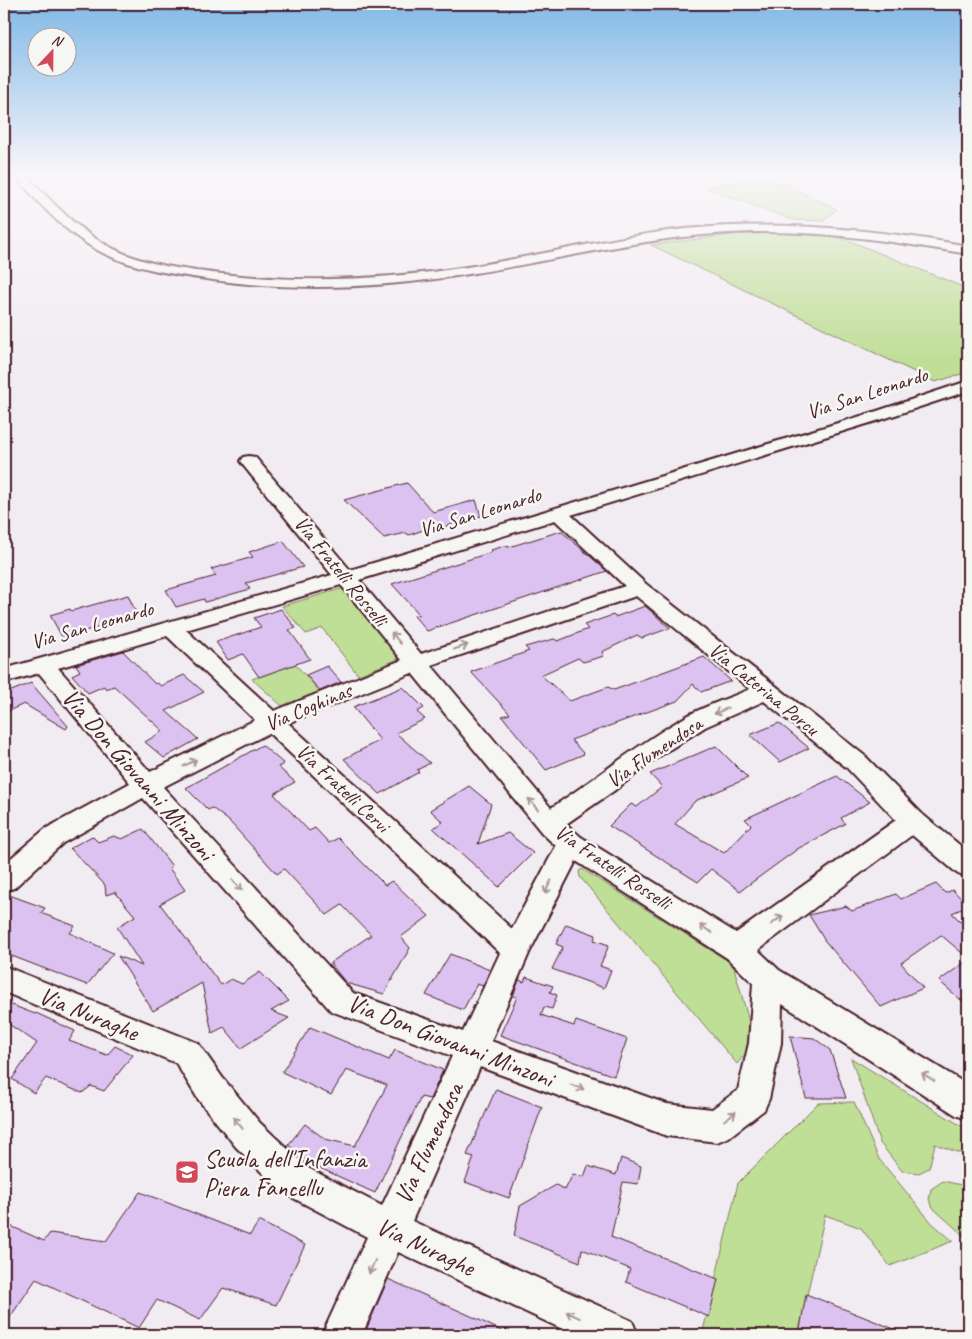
<svg xmlns="http://www.w3.org/2000/svg" width="972" height="1339" viewBox="0 0 972 1339" font-family="Caveat,sans-serif">
<style>
.green{fill:#bfde96;stroke:#847e60}
.building{fill:#dbc2f1;stroke:#4a1f2b}
.lines{fill:none;stroke-linecap:round;stroke-linejoin:round}
.minor-casing{stroke:#4a1f2b;stroke-width:4}
.minor{fill:#f6f6f2;fill-rule:evenodd}
.oneway{stroke:#a99598}
.labels{text-anchor:middle;stroke-width:5;stroke-linejoin:round;paint-order:stroke}
.street-label{font-size:21px;fill:#4a1f2b;stroke:#f6f6f2}
.near-street-label{font-size:25px;fill:#4a1f2b;stroke:#f6f6f2}
.near-poi-label{font-size:25px;fill:#4a1f2b;stroke:#f6f6f2;text-anchor:start}
</style>
<rect width="100%" height="100%" fill="#f1ecf2"/>
<filter id="ink" filterUnits="userSpaceOnUse"><feTurbulence type="fractalNoise" baseFrequency=".02" numOctaves="2"/><feDisplacementMap in="SourceGraphic" scale="10" xChannelSelector="R" yChannelSelector="G"/><feConvolveMatrix kernelMatrix="1 2 1 2 8 2 1 2 1" color-interpolation-filters="sRGB"/></filter>
<g filter="url(#ink)">
<!-- green -->
<path class="green" d="M759 178 777 181 837 209 823 221 793 220 704 187Z
M786 232 814 233 845 239 968 289V372L935 382 651 245 731 235Z
M344 588 399 659 358 675 322 628 306 634 282 606Z
M295 664 320 691 282 706 252 679Z
M582 869 733 964 755 1043 737 1064 580 877 579 871Z
M851 1058 968 1130V1156L935 1144 929 1168 919 1173 902 1171 880 1143Z
M854 1102 879 1159 932 1223 953 1241 890 1266 861 1228 825 1215 798 1335H702L738 1183 818 1103Z
M943 1181 966 1186 968 1183V1234L964 1236 934 1209 929 1200 931 1189Z"/>
<!-- building -->
<path class="building" d="M407 483 433 512 476 500 481 516 430 531 426 529 409 535 406 533 384 538 344 500Z
M561 531 607 571 427 631 414 616 419 614 392 584 492 552 491 550 504 546 509 547Z
M283 541 303 567 246 583 250 589 205 602 204 599 176 607 166 590 216 576 211 569 253 557 249 552Z
M128 595 138 617 62 637 50 615 70 609 71 611Z
M645 606 670 628 642 638 637 635 602 652 604 656 583 662 578 658 541 675 570 701 608 687 614 690 704 657 731 681 701 692 693 684 677 701 571 740 584 754 546 770 502 716 510 714 471 672 529 651 525 647 554 639 558 641 588 629 584 625 613 615 615 617Z
M281 609 296 628 289 630 310 659 259 677 243 654 228 660 216 642 261 627 254 618Z
M123 651 155 684 157 683 161 686 184 675 204 692 166 711 198 739 164 758 145 742 163 731 114 686 106 689 104 686 88 693 72 675 80 671 76 665Z
M327 666 341 682 320 691 306 675Z
M31 683 68 726 66 729 24 704 4 713V694Z
M403 687 424 708 417 712 425 719 396 733 430 763 417 770 419 772 380 794 344 759 380 740 353 707Z
M779 723 809 748 780 762 750 735Z
M262 745 284 764 278 767 295 782 274 794 309 831 315 828 329 843 338 838 385 885 392 881 429 916 401 937 410 948 384 994 346 983 330 963 371 935 342 905 327 915 284 869 277 874 229 821 212 808 208 810 186 788Z
M716 746 748 778 695 801 675 824 724 853 751 825 745 819 837 776 870 802 841 818 845 824 799 848 740 891 711 869 698 882 609 826 631 804 637 807 662 787 650 774Z
M469 786 491 804 478 844 508 833 533 853 499 887 433 828 443 822 430 810Z
M143 829 172 866 169 868 185 890 160 904 221 985 231 979 242 984 260 972 289 1001 271 1011 289 1018 241 1048 224 1027 212 1033 202 983 153 1011 118 956 142 966 117 927 135 916 115 892 106 895 105 885 70 848 92 836 98 842 114 836 122 839Z
M936 884 945 893 953 890 968 906 952 913 968 929V958L941 935 901 963 923 988 881 1007 825 941 809 915 846 906 852 911 896 894 901 899Z
M4 893 45 908 41 913 75 926 70 933 113 953 87 985 4 953Z
M566 924 596 935 594 940 609 945 600 966 611 970 604 988 552 969 563 947 556 944Z
M450 954 490 970 483 986 477 984 463 1010 426 995Z
M968 960V1006L939 981Z
M526 977 553 986 550 992 557 995 552 1009 544 1007 541 1015 574 1026 576 1021 627 1039 614 1076 500 1035 517 997 513 996 519 980 524 982Z
M4 1002 35 1014 36 1013 75 1031 69 1041 107 1055 115 1046 133 1055 104 1091 91 1086 82 1093 46 1078 34 1093 12 1079 37 1043 4 1021Z
M310 1027 389 1060 395 1050 443 1070 430 1099 421 1097 375 1193 311 1164 288 1145 305 1124 325 1139 355 1146 387 1085 346 1070 331 1095 282 1072Z
M790 1036 814 1038 830 1050 846 1098H806Z
M496 1089 542 1107 509 1198 465 1182 474 1157 467 1155Z
M621 1158 641 1166 638 1184 623 1182 611 1237 718 1279 709 1317 626 1282 630 1269 582 1249 580 1262 514 1236 520 1206 556 1185 565 1190 573 1174 584 1177 588 1166 616 1175Z
M140 1192 250 1235 259 1221 305 1245 276 1305 223 1288 200 1320 157 1300 139 1328 36 1279 4 1326V1223L44 1241 50 1233 106 1241Z
M388 1279 471 1316 510 1335H376L366 1330Z
M806 1294 907 1334V1335H799Z"/>
<g class="lines">
<!-- minor casing -->
<g class="minor-casing">
<path id="minor" d="M15 175H26C52 202 78 231 112 248 145 265 186 270 222 274 303 283 385 280 467 267 539 256 611 237 685 229 780 220 874 229 968 246V254C884 240 801 227 715 234 632 240 552 261 469 274 383 288 293 292 206 279 172 274 136 269 105 254 70 237 39 205 15 175Z
M968 381V391L883 419 571 515 646 584 865 756 922 814 968 852V878L958 874 912 835 758 950 779 970 968 1085V1120L956 1115 782 1004 781 1043 769 1099 764 1110 729 1137 717 1142 667 1136 480 1067 412 1221 632 1321 638 1335H575L398 1252 362 1335H322L367 1237 282 1192 236 1147 198 1099 176 1063 4 992V966L198 1043 222 1077 260 1123 308 1168 382 1206 452 1056 331 1011 143 798 63 843 14 888 4 891V864L45 829 130 783 39 673 4 683V669L332 575 243 465 240 461 243 457 249 456 255 457 350 570 871 413ZM555 520 625 586 421 654 359 580ZM341 585 402 660 274 711 186 630ZM636 596 750 689C730 698 707 705 687 716 639 743 597 778 551 808L431 665ZM167 636 255 720 150 772 58 668ZM412 673 542 833 556 846 512 929 288 723ZM764 701 847 768 896 820 736 933 581 837 566 824 615 790 661 755 705 727ZM269 733 500 953 463 1032 353 993 163 787ZM576 861 727 958 753 983 749 1043 738 1090 712 1109 667 1104 491 1041 530 951Z"/>
</g>
<!-- minor -->
<use href="#minor" class="minor"/>
</g>
<!-- one-way arrows -->
<defs><path id="oneway-shaft" d="M-6 0H5M1.5-3L5.5 0L1.5 3" fill="none" stroke-width="1.6" stroke-linecap="round" stroke-linejoin="round" transform="scale(1.25)"/></defs>
<g class="oneway">
<use href="#oneway-shaft" transform="translate(396 638) rotate(-129)"/>
<use href="#oneway-shaft" transform="translate(461 647) rotate(-19)"/>
<use href="#oneway-shaft" transform="translate(721 711) rotate(156)"/>
<use href="#oneway-shaft" transform="translate(190 763) rotate(-27)"/>
<use href="#oneway-shaft" transform="translate(533 804) rotate(-130)"/>
<use href="#oneway-shaft" transform="translate(237 885) rotate(48)"/>
<use href="#oneway-shaft" transform="translate(548 887) rotate(117)"/>
<use href="#oneway-shaft" transform="translate(777 920) rotate(-36)"/>
<use href="#oneway-shaft" transform="translate(706 929) rotate(-148)"/>
<use href="#oneway-shaft" transform="translate(928 1077) rotate(-148)"/>
<use href="#oneway-shaft" transform="translate(577 1087) rotate(20)"/>
<use href="#oneway-shaft" transform="translate(730 1116) rotate(-37)"/>
<use href="#oneway-shaft" transform="translate(238 1123) rotate(-129)"/>
<use href="#oneway-shaft" transform="translate(372 1267) rotate(114)"/>
<use href="#oneway-shaft" transform="translate(573 1315) rotate(-155)"/>
</g>
</g>
<!-- sky -->
<linearGradient id="sky" x2="0" y2="1"><stop stop-color="#81b9e7"/><stop offset="0.48" stop-color="#f9f6f9"/><stop offset="1" stop-color="#f9f6f9" stop-opacity="0"/></linearGradient>
<rect width="972" height="363" fill="url(#sky)"/>
<!-- icons -->
<defs>
<g id="school-square" transform="scale(1.25)"><rect x="-9" y="-9" width="18" height="18" rx="4" fill="#d1495b" stroke="#f6f6f2"/><path d="M0-5L7-2L0 1L-7-2ZM-4 1L0 2.5L4 1V4Q0 6-4 4Z" fill="#fff"/></g>
</defs>
<g fill-rule="evenodd">
<use href="#school-square" x="187" y="1172"/>
</g>
<g class="labels">
<!-- street labels -->
<g class="street-label">
<text transform="translate(867 393) rotate(-18)" y="7">Via San Leonardo</text>
<text transform="translate(480 512) rotate(-17)" y="7">Via San Leonardo</text>
<text transform="translate(341 571) rotate(51)" y="7">Via Fratelli Rosselli</text>
<text transform="translate(92 625) rotate(-16)" y="7">Via San Leonardo</text>
<text transform="translate(764 689) rotate(39)" y="7">Via Caterina Porcu</text>
<text transform="translate(308 707) rotate(-23)" y="7">Via Coghinas</text>
<text transform="translate(654 752) rotate(-34)" y="7">Via Flumendosa</text>
<text transform="translate(343 788) rotate(43)" y="7">Via Fratelli Cervi</text>
<text transform="translate(613 867) rotate(34)" y="7">Via Fratelli Rosselli</text>
</g>
<!-- near-street labels -->
<g class="near-street-label">
<text transform="translate(139 774) rotate(49)" y="9">Via Don Giovanni Minzoni</text>
<text transform="translate(89 1013) rotate(22)" y="9">Via Nuraghe</text>
<text transform="translate(451 1040) rotate(21)" y="9">Via Don Giovanni Minzoni</text>
<text transform="translate(428 1143) rotate(-65)" y="9">Via Flumendosa</text>
<text transform="translate(426 1246) rotate(25)" y="9">Via Nuraghe</text>
</g>
<!-- near-poi labels -->
<g class="near-poi-label">
<text x="204" y="1167">Scuola dell'Infanzia<tspan x="204" dy="29">Piera Fancellu</tspan></text>
</g>
</g>
<!-- margin -->
<rect width="972" height="1339" fill="none" stroke="#f6f6f2" stroke-width="20"/>
<rect x="10" y="10" width="952" height="1319" fill="none" stroke="#4a1f2b" stroke-width="2" filter="url(#ink)"/>
<!-- north arrow -->
<g transform="translate(52 52) rotate(22)"><circle r="24" fill="#f6f6f2" stroke="#b1a0a2"/>
<path d="M0-4L9 19L0 12L-9 19Z" fill="#d1495b"/>
<text y="-8" font-size="14" font-weight="bold" text-anchor="middle" fill="#4a1f2b">N</text>
</g>
</svg>
